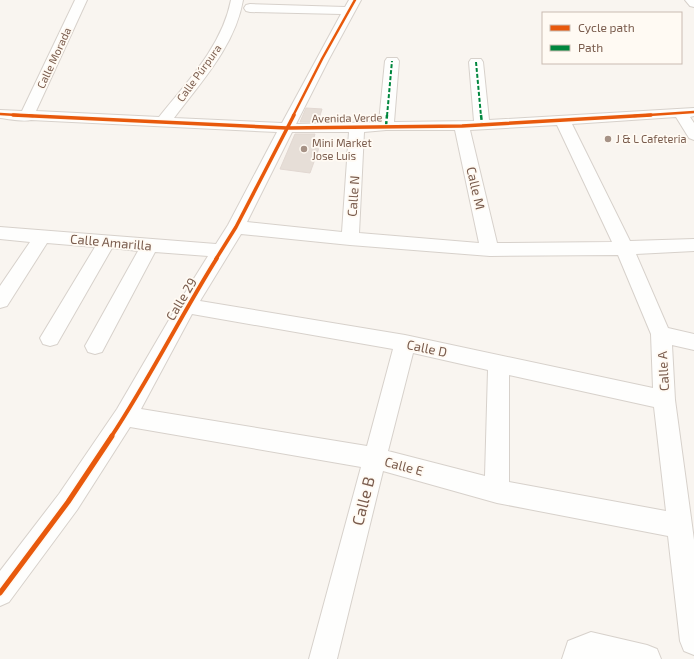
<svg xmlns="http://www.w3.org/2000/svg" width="694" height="659" viewBox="0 0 694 659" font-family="'Exo 2',sans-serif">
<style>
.building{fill:#e6ded7;stroke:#e2d8d2}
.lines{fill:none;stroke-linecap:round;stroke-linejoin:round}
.minor-casing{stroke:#d7d1cb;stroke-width:2}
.minor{fill:#fefefd;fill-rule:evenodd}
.quiet-far1{stroke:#00873e;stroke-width:2;stroke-dasharray:4 2;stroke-linecap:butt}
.quiet{stroke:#00873e;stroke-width:2.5;stroke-dasharray:5 2.5;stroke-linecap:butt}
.cycleway-far3-casing{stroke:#fffaf3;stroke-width:4}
.cycleway-far2-casing{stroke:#fffaf3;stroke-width:5.5}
.cycleway-far1-casing{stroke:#fffaf3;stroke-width:6}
.cycleway-casing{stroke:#fffaf3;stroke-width:8}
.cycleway-far3{stroke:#e8590c;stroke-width:2.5}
.cycleway-far2{stroke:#e8590c;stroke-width:3.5}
.cycleway-far1{stroke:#e8590c;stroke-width:4}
.cycleway{stroke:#e8590c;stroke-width:5}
.poi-dot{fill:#a69286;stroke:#fffaf3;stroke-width:1.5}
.labels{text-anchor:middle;stroke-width:3.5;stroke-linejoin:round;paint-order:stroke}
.far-street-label{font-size:11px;fill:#7a5c4d;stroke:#fffaf3}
.far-poi-label{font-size:11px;fill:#7a5c4d;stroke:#fffaf3;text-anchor:start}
.street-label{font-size:13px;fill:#7a5c4d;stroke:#fffaf3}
.near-street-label{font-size:16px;fill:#7a5c4d;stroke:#fffaf3}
</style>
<rect width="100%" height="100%" fill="#f9f5f0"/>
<!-- building -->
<path class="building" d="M306 108 322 109 318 122H300Z
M295 134H315L312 144 320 145 310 173 280 169Z"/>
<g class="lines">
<!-- minor casing -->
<g class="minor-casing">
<path id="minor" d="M75 0H87L36 111 159 117C187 82 222 46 231 0H243C235 46 201 82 174 118L282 123 341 14 250 12 246 11 244 8 246 5 250 4 345 7 349 0H361L329 59 296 124 379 122 385 61 387 58H397L399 61 394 122 474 121 469 62 471 59H481L483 62 489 120 694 108V116L690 117 694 123V140L689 138 676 117 572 124 630 241 694 239V251L636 254 668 328 694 334V350L672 345 675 400 694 540V655L684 651 680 641 668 536 497 503 383 471 337 659H309L361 467 130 427 77 510 9 602 0 606V571L59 494 117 409 180 301 208 256 155 252 102 352 95 354 88 352 85 346 138 251 112 248 57 344 50 346 43 344 40 338 95 247 47 243 7 306 0 308V286L30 242 0 239V227L216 244 228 225 277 132 31 120C23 122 9 119 0 118V110L22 111ZM557 125 612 242 497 243 470 130ZM386 130H455L479 243 359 233 364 132ZM292 132H349L342 232 247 222ZM241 234 350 245 490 256 618 255 651 334 653 388 405 335 200 301ZM192 314 393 349 367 446 141 409ZM413 353 488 370 485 476 388 451ZM509 375 654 407 666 511 509 482Z
M685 0H694V7L690 6Z
M591 632 647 645 657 649 661 659H562L568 641Z"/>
</g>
<!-- minor -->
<use href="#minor" class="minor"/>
<!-- quiet-far1 -->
<path class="quiet-far1" d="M476 62 481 116
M387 116 392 61"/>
<!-- quiet -->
<path class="quiet" d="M481 115 482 124
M386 126 387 115"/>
<!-- cycleway-far3 casing -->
<g class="cycleway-far3-casing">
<path id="cycleway-far3" d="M0 114 33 116
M293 116 322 59 355 0
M634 116 694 112"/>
</g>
<!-- cycleway-far2 casing -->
<g class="cycleway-far2-casing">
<path id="cycleway-far2" d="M13 115 287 128 462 126 651 115
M216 259 236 227 294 115"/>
</g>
<!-- cycleway-far1 casing -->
<g class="cycleway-far1-casing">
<path id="cycleway-far1" d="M111 437C149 380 180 317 217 258"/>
</g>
<!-- cycleway casing -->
<g class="cycleway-casing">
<path id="cycleway" d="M0 593 68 502 112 436"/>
</g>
<!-- cycleway-far3 -->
<use href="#cycleway-far3" class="cycleway-far3"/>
<!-- cycleway-far2 -->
<use href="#cycleway-far2" class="cycleway-far2"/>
<!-- cycleway-far1 -->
<use href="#cycleway-far1" class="cycleway-far1"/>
<!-- cycleway -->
<use href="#cycleway" class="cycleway"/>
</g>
<!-- markers -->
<g class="poi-dot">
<circle cx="608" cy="139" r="4"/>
<circle cx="304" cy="149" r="4"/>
</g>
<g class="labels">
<!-- far-street labels -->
<g class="far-street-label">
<text transform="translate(54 58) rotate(-65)" y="4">Calle Morada</text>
<text transform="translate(199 73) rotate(-54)" y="4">Calle Púrpura</text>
<text transform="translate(347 118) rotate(-1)" y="4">Avenida Verde</text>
</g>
<!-- far-poi labels -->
<g class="far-poi-label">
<text x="616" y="143">J &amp; L Cafeteria</text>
<text x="312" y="147">Mini Market<tspan x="312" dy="13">Jose Luis</tspan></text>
</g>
<!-- street labels -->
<g class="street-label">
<text transform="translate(476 188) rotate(77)" y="5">Calle M</text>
<text transform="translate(353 196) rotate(-86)" y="5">Calle N</text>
<text transform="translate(111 242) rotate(5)" y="5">Calle Amarilla</text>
<text transform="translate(181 299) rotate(-59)" y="5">Calle 29</text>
<text transform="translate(427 348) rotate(12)" y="5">Calle D</text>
<text transform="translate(663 371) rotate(-93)" y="5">Calle A</text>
<text transform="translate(404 466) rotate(15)" y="5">Calle E</text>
</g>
<!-- near-street labels -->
<g class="near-street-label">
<text transform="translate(363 501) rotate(-76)" y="6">Calle B</text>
</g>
</g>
<!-- legend -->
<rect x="542" y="12" width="140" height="52" fill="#fffaf3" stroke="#cabbb1"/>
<rect x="550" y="25" width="20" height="6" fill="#e8590c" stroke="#cabbb1"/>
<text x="578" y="32" font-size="12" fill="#7a5c4d">Cycle path</text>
<rect x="550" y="45" width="20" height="6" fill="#00873e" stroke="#cabbb1"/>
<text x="578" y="52" font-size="12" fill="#7a5c4d">Path</text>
</svg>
